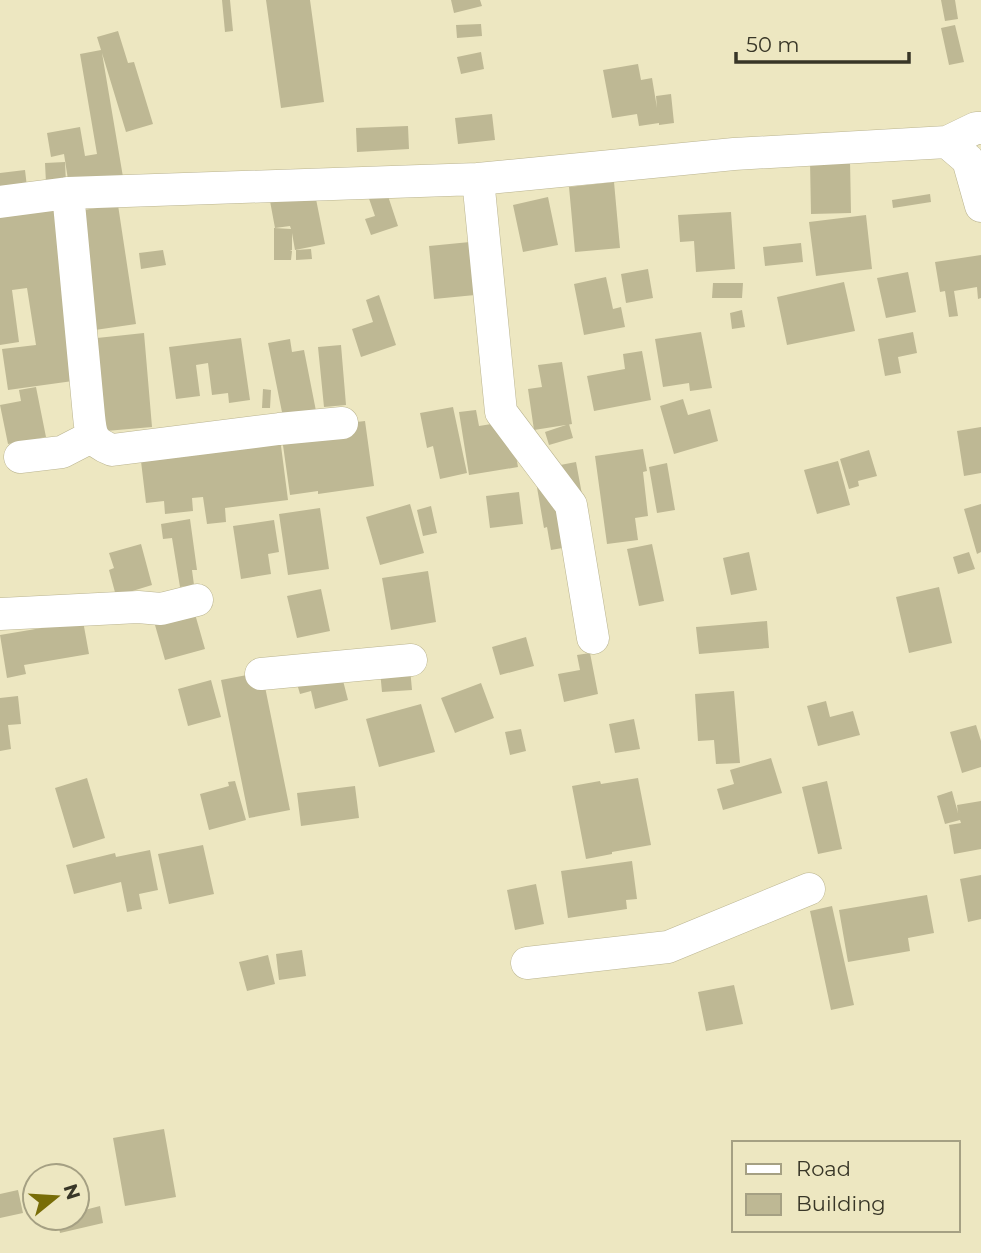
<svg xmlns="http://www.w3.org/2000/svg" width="981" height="1253" viewBox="0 0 981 1253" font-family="Montserrat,sans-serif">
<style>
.building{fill:#beb894}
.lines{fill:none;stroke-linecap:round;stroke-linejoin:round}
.minor-casing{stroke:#bab490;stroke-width:33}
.minor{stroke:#fff;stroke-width:32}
</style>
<rect width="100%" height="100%" fill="#ede7c1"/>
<!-- building -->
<path class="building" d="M222 0H230L233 31 225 32Z
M266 0H310L324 102 281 108Z
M451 0H480L482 6 454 13Z
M941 0H955L958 19 945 21Z
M481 24 482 36 457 38 456 25Z
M955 25 964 62 949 65 941 28Z
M118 31 128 63 134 62 153 124 126 132 102 53 123 177 69 186 64 154 51 157 47 133 80 127 85 156 97 154 80 54 101 50 97 37Z
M481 52 484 69 461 74 457 57Z
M638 64 641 80 652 78 657 108 656 96 671 94 674 123 659 125V123L639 126 637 114 612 118 603 70Z
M492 114 495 140 458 144 455 118Z
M408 126 409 149 357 152 356 128Z
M850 160 851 213 811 214 810 161Z
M65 162 66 183H46L45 163Z
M25 170 27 187 0 190V173Z
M614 182 620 248 575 252 569 187Z
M384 184 398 226 371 235 365 219 375 216 366 190Z
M315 194 325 244 295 250 292 233V250L290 251H292L291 260H274V228L291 229 290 226 275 228 270 201Z
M930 194 931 202 893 208 892 200Z
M548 197 558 245 523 252 513 205Z
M53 201 80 380 8 390 2 349 36 345 27 288 12 290 19 342 0 345V209Z
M118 205 136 324 95 330 76 211Z
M731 212 735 269 696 272 694 241 680 242 678 215Z
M866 215 872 269 816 276 809 222Z
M470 242 475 295 434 299 429 246Z
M801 243 803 262 765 266 763 247Z
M311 249 312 259 296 260V250Z
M163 250 166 265 141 269 139 253Z
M981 255V298L978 299 977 287 954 291 958 316 949 317 945 291 940 292 935 262Z
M648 269 653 298 626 303 621 274Z
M908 272 916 312 886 318 877 278Z
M606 277 613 309 621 307 625 327 584 335 574 284Z
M844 282 855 331 787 345 777 297Z
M713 283H743L742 298H712Z
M379 295 396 345 361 357 352 329 373 322 366 300Z
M742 310 745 327 732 329 730 313Z
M701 332 712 388 690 391 689 383 663 387 655 339Z
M913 332 917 353 898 357 901 373 885 376 878 339Z
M144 333 152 427 106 431 97 338Z
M241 338 250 400 229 403 228 393 212 395 208 363 196 365 200 396 176 399 169 347Z
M290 339 292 352 304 350 316 411 283 417 268 343Z
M341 345 346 405 324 407 318 347Z
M642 351 651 400 594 411 587 376 625 369 623 354Z
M562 362 572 424 534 430 528 389 542 387 538 365Z
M36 387 46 437 8 444 0 405 21 401 19 390Z
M263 389 271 390 270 408H262Z
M683 399 688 415 710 409 718 441 674 454 660 406Z
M453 407 467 473 440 479 433 446 427 448 420 413Z
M476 410 479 426 510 421 518 467 469 475 459 412Z
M365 421 374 486 318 494V491L290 495 281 431Z
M569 424 573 438 549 445 545 432Z
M981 427V473L964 476 957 431Z
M280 438 288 500 225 508 226 522 207 524 203 497 192 498 193 511 165 514 164 501 146 503 140 453Z
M643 449 647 471 643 472 648 516 635 518 638 540 607 544 595 456Z
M869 450 877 476 858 481 859 486 849 489 840 459Z
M838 461 850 505 817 514 804 470Z
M576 462 591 543 551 550 547 527 544 528 534 470Z
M667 463 675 510 657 513 649 467Z
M519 492 523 524 490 528 486 496Z
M410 504 424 553 380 565 366 517Z
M981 504V552L977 554 964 509Z
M431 506 437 533 423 536 417 510Z
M320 508 329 569 288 575 279 514Z
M190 519 197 570H192L194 585 180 587 172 538 163 539 161 524Z
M274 520 279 552 268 554 271 574 241 579 233 526Z
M141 544 152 585 116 596 109 570 114 568 109 553Z
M652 544 664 601 639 606 627 549Z
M749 552 757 590 731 595 723 558Z
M969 552 975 569 958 574 953 557Z
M428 571 436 622 391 630 382 578Z
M939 587 952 643 909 653 896 597Z
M321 589 330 631 297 638 287 596Z
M191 600 205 649 165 660 151 611Z
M83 621 89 654 24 665 26 674 7 678 0 635Z
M767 621 769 648 699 654 696 627Z
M526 637 534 666 500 675 492 647Z
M590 653 598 694 564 702 558 674 580 670 577 655Z
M409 657 412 690 382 692 379 660Z
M339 665 348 700 315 709 311 691 300 694 295 677Z
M262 672 290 810 249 818 221 680Z
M211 680 221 717 188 726 178 689Z
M481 683 494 718 455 733 441 698Z
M734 691 740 763 716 764 714 740 698 741 695 694Z
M18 696 21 724 8 725 11 749 0 751V698Z
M826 701 830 717 853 711 860 735 818 746 807 706Z
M421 704 435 752 379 767 366 719Z
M634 719 640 749 615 753 609 724Z
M976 725 981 741V767L962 773 950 732Z
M521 729 526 751 510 755 505 732Z
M771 758 782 793 723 810 717 789 734 784 730 770Z
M87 778 105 838 73 848 55 788Z
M638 778 651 845 612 852V854L586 859 572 786 600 781 601 784Z
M235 781 246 820 209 830 200 794 229 786 228 782Z
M827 781 842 849 818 854 802 787Z
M355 786 359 818 301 826 297 793Z
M952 791 958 813 957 805 981 801V849L954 854 949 825 961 823 960 820 945 824 937 796Z
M203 845 214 894 169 904 158 854Z
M150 850 158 890 139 894 142 909 127 912 121 882 74 894 66 865 115 853 116 857Z
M632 861 637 899 626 900 627 909 568 918 561 871Z
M981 875V919L968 922 960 879Z
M536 884 544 924 515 930 507 890Z
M927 895 934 933 908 938 910 951 848 962 839 910Z
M832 906 854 1005 831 1010 810 911Z
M302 950 306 976 279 980 276 954Z
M268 955 275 984 247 991 239 962Z
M734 985 743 1024 706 1031 698 992Z
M164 1129 176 1197 125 1206 113 1138Z
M35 1189V1215H34L28 1190Z
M18 1190 23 1213 0 1218V1194Z
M100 1206 103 1223 60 1233 57 1218H77V1212Z"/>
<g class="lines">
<!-- minor casing -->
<g class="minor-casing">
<path id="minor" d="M947 142 976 128H981
M478 179 501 412 571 505 593 638
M68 193 89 416C91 436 92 442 112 450L279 429 342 423
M0 202 68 193 478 179 734 154 947 142 968 160 981 206
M20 457 62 452 93 436
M0 614 138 607 161 609 197 600
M261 674 411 660
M527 963 668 947 809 889"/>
</g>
<!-- minor -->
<use href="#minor" class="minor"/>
</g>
<!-- legend -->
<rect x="732" y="1141" width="228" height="91" fill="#ede7c1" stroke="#a5a083" stroke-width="2"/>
<rect x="746" y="1164" width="35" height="10" fill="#ffffff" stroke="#a5a083" stroke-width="2"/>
<text x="796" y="1176" font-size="21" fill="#383627">Road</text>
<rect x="746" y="1194" width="35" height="21" fill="#beb894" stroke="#a5a083" stroke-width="2"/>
<text x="796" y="1211" font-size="21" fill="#383627">Building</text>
<!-- north arrow -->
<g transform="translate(56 1197) rotate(72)"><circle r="33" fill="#ede7c1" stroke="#a5a083" stroke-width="2"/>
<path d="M0-5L12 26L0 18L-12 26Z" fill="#786d08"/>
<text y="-10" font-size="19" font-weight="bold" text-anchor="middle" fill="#383627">N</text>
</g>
<!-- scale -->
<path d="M736 52v10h173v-10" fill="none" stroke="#383627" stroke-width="3.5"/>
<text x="746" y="52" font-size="21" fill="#383627" stroke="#ede7c1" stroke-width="5" paint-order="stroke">50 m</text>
</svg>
